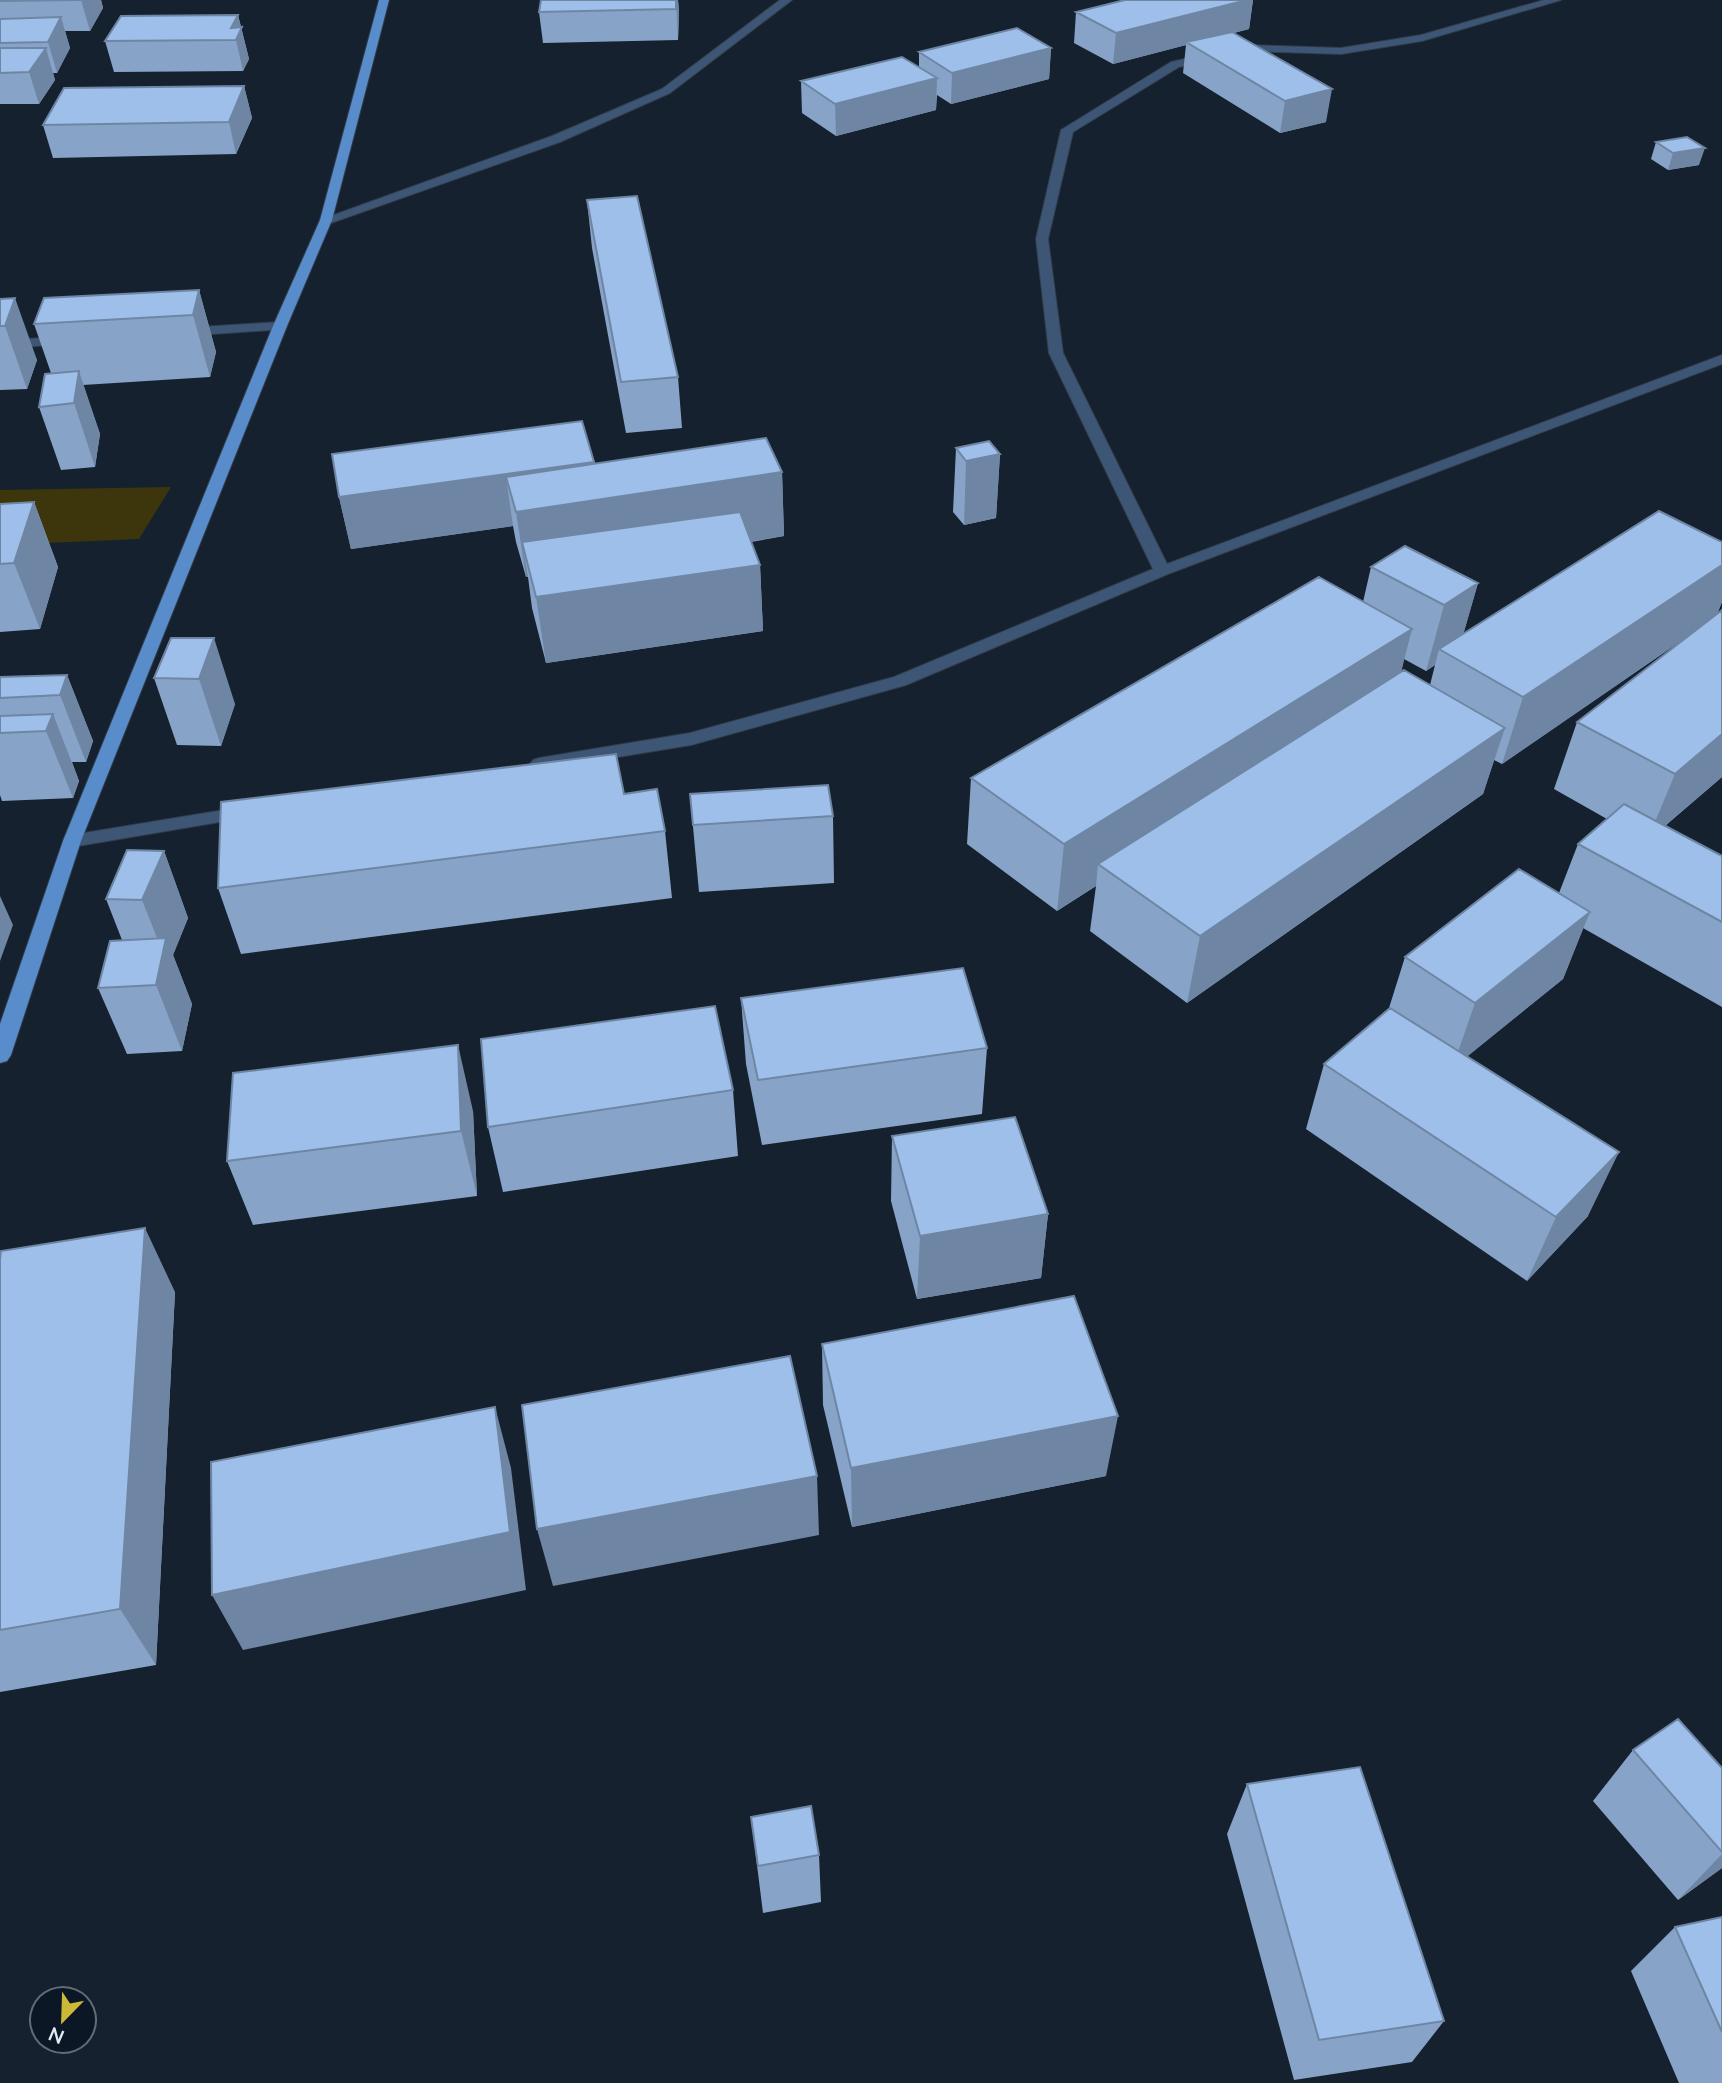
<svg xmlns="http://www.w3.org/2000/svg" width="1722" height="2083" viewBox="0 0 1722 2083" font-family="Lato,sans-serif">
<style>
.green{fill:#3d360d}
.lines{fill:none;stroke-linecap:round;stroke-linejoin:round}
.minor-casing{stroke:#323d4b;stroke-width:2}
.major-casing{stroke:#323d4b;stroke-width:2}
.minor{fill:#3e5675;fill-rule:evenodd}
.major{fill:#588ccb;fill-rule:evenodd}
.wall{fill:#87a4c8;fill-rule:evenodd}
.shaded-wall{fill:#6e86a3}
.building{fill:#9dbfe9;stroke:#6e86a3;stroke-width:2}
</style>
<rect width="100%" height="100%" fill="#15212f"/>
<!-- green -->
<path class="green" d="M171 487 139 539 0 545V490Z"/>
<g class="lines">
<!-- minor casing -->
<g class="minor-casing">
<path id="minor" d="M780 0H792L670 93 560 142 331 223H321L320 220 552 136 662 89Z
M1544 0H1561L1422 41 1341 54 1247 51 1179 67 1073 132 1048 239 1063 353 1167 564 1722 355V364L1168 574 906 685 691 745 539 770 533 768 530 764 533 760 539 758 690 733 894 677 1153 569 1049 353 1036 239 1061 130 1171 62 1247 45 1341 48 1421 35Z
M280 322 287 326 285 329 184 336 177 332 184 328Z
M68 336 73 337V343L0 349V341Z
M248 806 255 808 257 812 255 816 72 847 65 846 63 841 65 836 72 835Z"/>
</g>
<!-- major casing -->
<g class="major-casing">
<path id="major" d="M379 0H389L332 220 287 326 81 841 11 1055 7 1061 0 1063V1024L63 841 273 326 320 220Z"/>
</g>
<!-- minor -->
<use href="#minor" class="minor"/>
<!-- major -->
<use href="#major" class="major"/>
</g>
<!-- wall -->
<path class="wall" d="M0 0H101L103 8 90 31H65L70 48 57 73H53L55 80 39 104H0Z
M541 0H678L679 12 678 40 543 43 539 12Z
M1125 0H1253L1249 29 1234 33 1326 122 1280 133 1183 73 1186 45 1113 64 1074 43 1076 12Z
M238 15 249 59 243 71 114 72 105 41Z
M1051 48 1049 79 951 104 937 95 936 110 836 136 802 113 801 81 919 67V52Z
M244 86 252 118 236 154 53 158 43 125Z
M1656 142 1699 165 1668 170 1651 159Z
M587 200 678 377 682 428 626 433 592 248Z
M199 290 216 352 210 377 83 385 100 434 95 467 61 470 39 407 51 373 34 324Z
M0 299 37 360 27 389 0 390Z
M956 448 1000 454 996 518 964 525 953 512Z
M595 464 782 472 784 536 751 542 760 565 763 631 546 663 532 608 528 577H526L516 542 513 526 351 549 339 497Z
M34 502 58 567 40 629 0 632V504Z
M1722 542V602L1717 614 1722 610V777L1665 826 1722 856V1007L1583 928 1563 979 1467 1056 1588 1216 1527 1281 1306 1129 1324 1064 1389 1008 1405 957 1559 893 1578 844 1607 819 1554 789 1577 722 1691 634 1502 764 1494 760 1483 794 1187 1003 1090 931 1096 886 1057 911 967 844 971 778 1363 602 1371 567 1478 583 1463 635ZM1404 659 1426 671 1435 665 1430 685 1401 672Z
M171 638 235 704 221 746 177 745 154 678Z
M67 675 93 741 86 762H72L79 781 73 798 2 801 0 795V677Z
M624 794 665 831 672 898 241 954 218 888Z
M690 794 833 816 834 883 699 892Z
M164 851 188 918 173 955 192 1004 182 1051 127 1054 98 988 122 940 106 899Z
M741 998 987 1048 982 1114 762 1145 746 1064Z
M733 1090 738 1156 503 1192 488 1127Z
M473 1111 477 1196 253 1225 227 1161Z
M892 1136 1048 1214 1041 1278 917 1299 891 1201Z
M0 1260 175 1292 156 1665 0 1692Z
M822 1344 1106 1476 852 1527 823 1405Z
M1633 1750 1722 1768V1868L1678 1900 1593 1801Z
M1247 1784 1444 2021 1412 2062 1294 2080 1227 1834Z
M751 1817 819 1855 821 1902 763 1913Z
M1722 1917V2083H1679L1631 1971 1675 1927Z"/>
<!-- shaded-wall -->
<path class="shaded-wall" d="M81 0H101L103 8 90 31Z
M676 0H678L679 12 678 40Z
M1247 0H1253L1249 29 1190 44 1186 42V45L1113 64 1116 33Z
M238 15 249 59 243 71 236 40 231 28Z
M61 17 70 48 57 73 48 42Z
M46 48 55 80 39 104 29 72Z
M1051 48 1049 79 951 104 952 73Z
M937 78 936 110 836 136 835 104Z
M244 86 252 118 236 154 229 122Z
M1332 89 1326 122 1280 133 1285 101Z
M1705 148 1699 165 1668 170 1673 153Z
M199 290 216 352 210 377 193 315Z
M15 298 37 360 27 389 5 326Z
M79 371 100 434 95 467 74 403Z
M1000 454 996 518 964 525 966 461Z
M594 462 599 499 782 472 784 536 531 576 522 542 528 577H526L516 512 506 477 513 526 351 549 339 497Z
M34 502 58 567 40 629 14 563Z
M760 565 763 631 546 663 536 597Z
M1722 565V602L1716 617 1502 764 1523 697Z
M1478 583 1459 649H1439L1435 665 1426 671 1444 605Z
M1412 629 1395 696 1098 864 1096 886 1057 911 1064 844Z
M214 638 235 704 221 746 199 679Z
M67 675 93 741 86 762 60 695Z
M53 714 79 781 73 798 46 731Z
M1505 728 1483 794 1187 1003 1200 936Z
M1722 734V777L1647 841 1675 774Z
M164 851 188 918 173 955 192 1004 182 1051 156 985 163 953 142 900Z
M0 896 13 925 0 961Z
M1590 912 1563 979 1452 1069 1475 1003Z
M458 1045 473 1111 477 1196 461 1131Z
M1619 1152 1588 1216 1527 1281 1556 1217Z
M1048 1214 1041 1278 917 1299 920 1236Z
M145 1228 175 1292 156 1665 120 1609Z
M495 1407 511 1468 526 1590 243 1650 212 1595Z
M1118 1416 1106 1476 852 1527 851 1468Z
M817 1476 819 1535 553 1586 537 1529Z
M1722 1854V1868L1678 1900Z"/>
<!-- building -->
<path class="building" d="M0 0H81L0 1Z
M541 0H676V9L539 12Z
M1125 0H1247L1116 33 1076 12Z
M238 15 231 28 242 27 236 40 105 41 121 16Z
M61 17 48 42 0 43V19Z
M1017 28 1051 48 952 73 919 52Z
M1232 32 1332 89 1285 101 1186 42Z
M0 48H46L29 72 0 73Z
M902 57 937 78 835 104 801 81Z
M244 86 229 122 43 125 64 88Z
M1687 137 1705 148 1673 153 1656 142Z
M637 196 678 377 621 382 587 200Z
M199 290 193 315 34 324 44 298Z
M15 298 5 326H0V299Z
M79 371 74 403 39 407 45 374Z
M582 421 594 462 339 497 332 454Z
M766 438 782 472 516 512 506 477Z
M989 441 1000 454 966 461 956 448Z
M34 502 14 563 0 564V504Z
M1659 511 1722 542V565L1523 697 1439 649Z
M740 512 760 565 536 597 522 542Z
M1405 546 1478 583 1444 605 1371 567Z
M1319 577 1412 629 1064 844 971 778Z
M1722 610V734L1675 774 1577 722Z
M171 638H214L199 679 154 678Z
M1404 670 1505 728 1200 936 1098 864Z
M67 675 60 695 0 698V677Z
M53 714 46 731 0 733V716Z
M616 754 624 794 657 789 665 831 218 888 221 802Z
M828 785 833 816 693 825 690 794Z
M1624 804 1722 856V922L1578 844Z
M127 850 164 851 142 900 106 899Z
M1519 869 1590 912 1475 1003 1405 957Z
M166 938 156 985 98 988 110 941Z
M963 968 987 1048 758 1080 741 998Z
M715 1006 733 1090 488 1127 481 1039Z
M1390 1008 1619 1152 1556 1217 1324 1064Z
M458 1045 461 1131 227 1161 233 1073Z
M1015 1117 1048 1214 920 1236 892 1136Z
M145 1228 120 1609 0 1630V1260L1 1251Z
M1074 1296 1118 1416 851 1468 822 1344Z
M790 1356 817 1476 537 1529 522 1405Z
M495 1407 510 1532 212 1595 211 1462Z
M1678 1719 1722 1768V1852L1633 1750Z
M1360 1767 1444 2021 1319 2040 1247 1784Z
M811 1806 819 1855 758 1866 751 1817Z
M1722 1917V2032L1675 1927Z"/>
<!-- north arrow -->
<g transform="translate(63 2020) rotate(203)"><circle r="33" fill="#0c1725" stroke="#626c78" stroke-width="2"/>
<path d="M0-5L12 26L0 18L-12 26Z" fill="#cdb938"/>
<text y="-10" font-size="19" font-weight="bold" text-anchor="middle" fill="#e2ebf5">N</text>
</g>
</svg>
